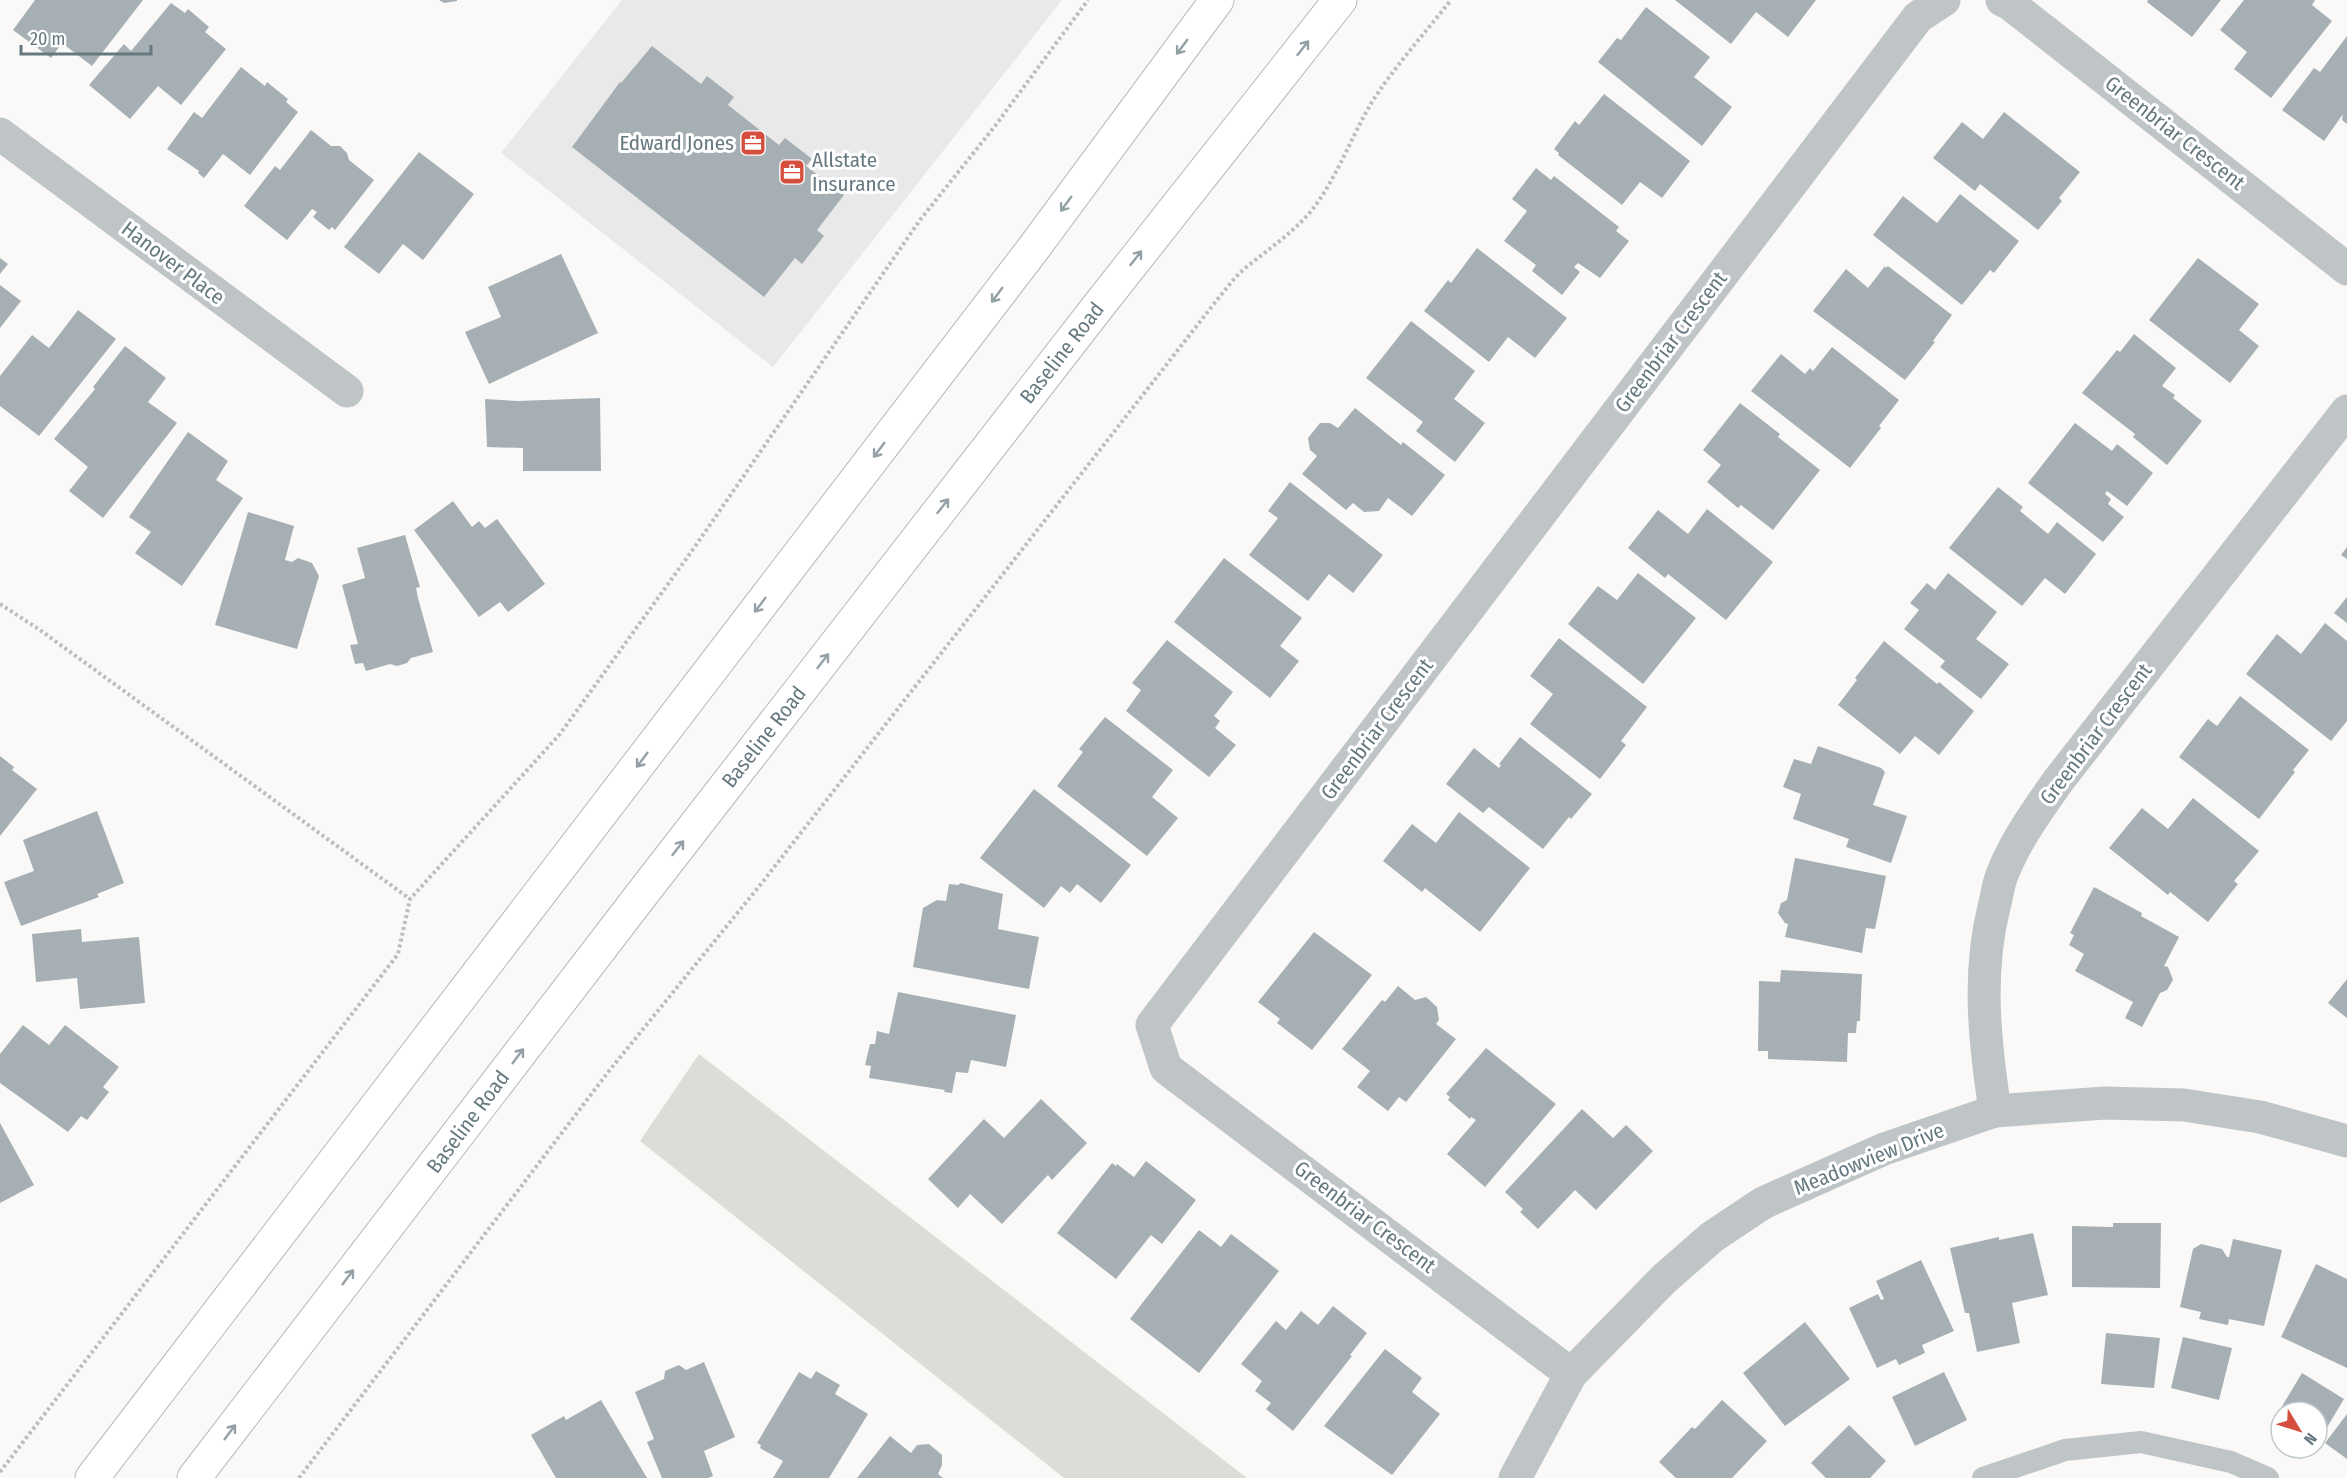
<svg xmlns="http://www.w3.org/2000/svg" width="2347" height="1478" viewBox="0 0 2347 1478" font-family="'Fira Sans Condensed',sans-serif">
<style>
.built{fill:#e8e9e8}
.green{fill:#dbded7}
.building{fill:#a6b0b4}
.lines{fill:none;stroke-linecap:round;stroke-linejoin:round}
.secondary-casing{stroke:#b2b9bc;stroke-width:35}
.path{stroke:#babec0;stroke-width:4;stroke-dasharray:3 3;stroke-linecap:butt}
.service{stroke:#bfc5c7;stroke-width:22}
.minor{stroke:#bfc5c7;stroke-width:33}
.tertiary{stroke:#bfc5c7;stroke-width:33}
.secondary{stroke:#fff;stroke-width:33}
.oneway{stroke:#94a1a6}
.labels{text-anchor:middle;stroke-width:6;stroke-linejoin:round;paint-order:stroke}
.street-label{font-size:21px;fill:#667980;stroke:#fff}
.poi-label{font-size:21px;fill:#667980;stroke:#fff;text-anchor:end}
</style>
<rect width="100%" height="100%" fill="#faf9f8"/>
<!-- built -->
<path class="built" d="M622 0H1062L773 367 501 153Z"/>
<!-- green -->
<path class="green" d="M699 1054 1247 1478H1064L640 1141Z"/>
<!-- building -->
<path class="building" d="M35 0H143L92 66 62 43 51 58 13 30Z
M439 0H457V1L444 3Z
M1675 0H1816L1788 37 1756 12 1731 44Z
M2148 0H2221L2192 37 2147 2Z
M2244 0H2315L2312 5 2332 21 2271 98 2234 69 2247 52 2220 30Z
M171 3 185 13 188 9 209 27 205 32 226 49 181 105 158 86 130 119 89 85 124 44 131 51Z
M1646 7 1710 57 1694 77 1732 107 1702 146 1598 62 1617 38 1621 40Z
M2347 36V124L2342 120 2343 114 2324 141 2282 110 2314 68 2320 72Z
M652 46 701 84 707 76 734 97 728 105 779 145 785 138 812 159 806 166 844 195 817 230 824 236 802 264 795 258 764 297 572 147 620 82 621 83Z
M241 67 265 86 267 82 288 99 286 102 298 112 250 175 223 154 204 178 198 173 199 171 167 149 194 112 202 118Z
M1604 94 1690 161 1662 198 1640 182 1622 205 1558 155 1559 153 1554 149 1575 121 1579 125Z
M2004 112 2080 172 2059 198 2062 201 2038 230 1980 184 1975 191 1933 158 1962 122 1983 139Z
M311 130 331 146H340L347 153 349 160 374 180 335 230 332 227 329 230 313 217 317 212 312 209 287 240 244 206 275 166 280 170Z
M419 152 474 194 423 260 403 244 379 274 344 247Z
M1536 168 1551 180 1554 176 1619 227 1616 231 1629 241 1600 278 1578 263 1574 267 1580 272 1562 295 1532 271 1536 265 1504 241 1527 211 1512 199Z
M1960 194 2019 241 1994 273 1990 270 1962 305 1873 235 1903 196 1937 223Z
M1477 248 1567 318 1535 358 1508 337 1489 362 1424 311 1448 280 1451 283Z
M561 254 598 333 489 384 465 332 501 317 488 287Z
M0 258 8 264 0 274Z
M2198 258 2259 304 2239 330 2259 346 2230 383 2149 320Z
M1885 266 1886 268 1888 266 1952 315 1933 341 1935 342 1905 380 1813 311 1846 269 1868 288Z
M0 285 21 301 0 328Z
M78 310 116 339 39 436 0 406V376L32 335 49 348Z
M1411 321 1475 371 1454 399 1485 423 1455 462 1416 431 1423 422 1366 378Z
M2134 334 2176 368 2162 386 2175 395 2173 398 2202 421 2167 465 2133 437 2135 434 2082 393 2117 350 2120 352Z
M125 346 166 378 148 402 177 423 103 518 69 491 88 467 54 439 95 389 93 387Z
M1832 347 1899 400 1879 426 1881 428 1850 468 1751 391 1781 354 1805 374 1810 368 1813 371Z
M600 398 601 471H523V448L487 447 485 399 518 401Z
M1740 403 1780 434 1778 437 1820 470 1773 530 1741 505 1738 508 1707 482 1721 465 1703 450Z
M1355 408 1401 445 1403 442 1445 475 1412 516 1388 498 1379 511 1364 512 1353 503 1346 510 1302 474 1317 456 1310 450 1308 438 1320 423H1330L1338 428Z
M2075 423 2112 451 2117 444 2153 473 2127 506 2107 491 2105 494 2111 499 2108 504 2124 517 2103 542 2028 483Z
M188 432 228 461 216 480 243 498 182 586 135 553 151 532 129 517Z
M1290 482 1383 555 1353 593 1329 574 1308 601 1249 555 1278 518 1268 511Z
M1998 487 2023 507 2020 511 2048 534 2057 522 2096 554 2065 594 2045 578 2022 606 1949 548Z
M453 501 472 527 479 521 485 528 497 519 545 584 508 612 500 602 479 617 414 530Z
M1707 509 1773 562 1726 620 1668 574 1665 578 1628 548 1658 510 1688 534Z
M248 512 294 526 285 560 292 562 298 558 312 563 319 576 297 649 215 625Z
M405 535 420 587 416 588 418 598 433 652 411 658 407 663 397 666 390 664 366 671 363 663 355 664 350 645 358 644 342 585 365 578 357 548Z
M2347 547V559L2341 555Z
M1224 558 1302 618 1280 646 1299 661 1270 698 1174 622Z
M1638 573 1696 618 1643 684 1568 624 1598 586 1617 600Z
M1948 573 1997 612 1976 639 2009 664 1981 699 1940 667 1945 661 1904 629 1919 610 1910 603 1927 583 1935 590Z
M2347 597V623L2334 613Z
M2325 623 2347 641V721L2331 741 2246 674 2277 634 2301 654Z
M1559 638 1647 707 1621 741 1626 745 1600 779 1530 724 1553 694 1530 676Z
M1167 640 1233 692 1214 716 1220 721 1215 728 1236 745 1209 777 1126 711 1141 690 1132 683Z
M1884 641 1937 684 1939 682 1974 711 1939 755 1915 736 1900 754 1838 705 1857 680 1855 678Z
M2240 696 2309 750 2293 770 2295 772 2259 819 2179 757 2208 719 2217 726Z
M1105 717 1173 770 1152 797 1178 818 1147 856 1057 786 1083 752 1079 749Z
M1520 737 1592 794 1571 819 1569 817 1543 849 1489 807 1483 813 1446 784 1474 748 1499 768 1501 765 1499 764Z
M1818 746 1881 768 1885 772 1873 805 1907 816 1891 863 1846 847 1849 839 1793 819 1801 794 1783 787 1794 759 1811 764Z
M0 756 14 767 12 770 37 789 0 836Z
M1034 789 1131 865 1101 903 1077 884 1070 893 1061 886 1044 908 980 858Z
M2193 798 2259 851 2234 881 2238 884 2208 922 2170 892 2168 895 2109 848 2142 808 2168 829Z
M97 811 124 883 97 894 99 897 21 926 4 882 34 871 23 840Z
M1459 812 1530 868 1480 932 1425 888 1422 892 1383 861 1412 824 1436 843Z
M1795 858 1886 876 1875 929 1866 928 1862 953 1785 937 1788 924 1785 923 1778 913 1781 903 1787 900Z
M961 883 1003 894 998 929 1039 937 1029 989 913 967 923 908 937 900 946 901 949 884 958 885Z
M2094 887 2142 913 2141 916 2179 937 2164 966 2168 967 2173 980 2167 990 2160 993 2142 1027 2125 1018 2133 1002 2075 971 2084 954 2069 945 2074 935 2070 933Z
M81 929 82 942 139 937 145 1003 80 1009 77 978 36 982 32 934Z
M1314 932 1372 975 1312 1050 1277 1023 1280 1019 1258 1002Z
M1781 970 1862 974 1860 1021H1857L1856 1033H1848L1847 1062 1768 1059V1051H1758L1759 981 1780 982Z
M2347 979V1018L2328 1003Z
M1398 986 1415 1000 1426 997 1437 1007 1439 1020 1436 1024 1456 1039 1406 1102 1399 1097 1388 1111 1357 1087 1370 1071 1342 1049 1382 1000 1385 1002Z
M898 992 1016 1015 1006 1067 971 1060 968 1073 956 1072 952 1093 944 1092 945 1090 869 1078 871 1066 865 1065 870 1044H875L877 1031 889 1034Z
M23 1025 49 1045 65 1025 119 1067 103 1087 109 1092 87 1120 81 1116 68 1132 0 1083V1054Z
M1486 1048 1556 1104 1485 1187 1447 1154 1476 1120 1471 1117 1470 1119 1448 1100 1450 1097 1446 1094Z
M1041 1099 1087 1143 1052 1180 1048 1175 1002 1224 970 1194 958 1208 928 1179 984 1119 1004 1138Z
M1582 1109 1613 1138 1626 1125 1653 1151 1596 1210 1575 1190 1538 1229 1520 1212 1523 1209 1505 1192Z
M0 1123 34 1185 0 1203Z
M1146 1161 1196 1200 1162 1244 1151 1235 1116 1279 1057 1233 1112 1163 1116 1166 1117 1164 1134 1177Z
M2113 1223H2161L2160 1288 2072 1287V1226L2113 1227Z
M1199 1230 1221 1247 1231 1234 1279 1271 1199 1373 1130 1319Z
M2033 1233 2048 1295 2012 1303 2020 1343 1977 1352 1969 1313H1965L1950 1248 1999 1237V1240Z
M2233 1239 2282 1250 2264 1326 2229 1319 2228 1325 2199 1319 2201 1312 2180 1307 2193 1249 2201 1244 2222 1249 2227 1257H2229Z
M1921 1260 1954 1331 1922 1345 1925 1353 1899 1365 1896 1359 1877 1368 1849 1308 1878 1294 1881 1300 1884 1299 1876 1281Z
M2316 1264 2347 1279V1368L2281 1337Z
M1333 1306 1367 1333 1350 1355 1352 1356 1293 1431 1266 1409 1271 1403 1255 1391 1262 1381 1241 1364 1276 1321 1286 1330 1301 1311 1318 1325Z
M1805 1322 1850 1379 1785 1426 1743 1373Z
M2106 1333 2160 1338 2154 1388 2101 1384Z
M2183 1337 2232 1348 2219 1400 2171 1388Z
M1385 1349 1422 1378 1412 1392 1440 1414 1392 1475 1324 1426Z
M704 1362 735 1437 704 1451 713 1476 708 1478H662L647 1442 654 1439 635 1392 664 1379 665 1371 679 1365 686 1370Z
M816 1371 840 1385 835 1394 868 1414 829 1478H773L783 1461 760 1448 761 1445 757 1443 799 1372 811 1379Z
M1944 1372 1967 1420 1915 1446 1892 1397Z
M2302 1373 2344 1399 2317 1444V1412H2281V1421L2275 1418Z
M601 1400 647 1478H556L531 1435 564 1416 566 1420Z
M1722 1400 1767 1441 1732 1478H1676L1659 1462 1692 1427 1695 1429Z
M2347 1414V1459L2325 1443Z
M1849 1425 1886 1461 1870 1478H1826L1811 1463Z
M890 1436 911 1453 917 1445 929 1444 942 1455V1465L938 1474 943 1478H857Z"/>
<g class="lines">
<!-- secondary casing -->
<g class="secondary-casing">
<path id="secondary" d="M92 1478 1033 249 1217 0
M194 1478 642 894 1100 304 1340 0"/>
</g>
<!-- path -->
<path class="path" d="M0 604 40 630 410 899
M0 1472 398 954 410 899 560 734 694 548 920 220 995 126 1088 0
M299 1478 609 1071 761 884 1213 305C1223 293 1232 280 1243 270 1267 250 1292 234 1312 210 1337 178 1351 137 1372 102 1395 66 1425 33 1451 0"/>
<!-- service -->
<path class="service" d="M1983 1478 2065 1450 2141 1442 2231 1462 2268 1478"/>
<!-- minor -->
<path class="minor" d="M2002 0 2010 4 2347 269
M0 134 347 391
M1995 1111C1985 1043 1977 975 1994 907 1997 896 1998 885 2002 875 2015 841 2037 811 2058 781L2347 411
M1571 1374 1166 1068 1152 1025 1918 17 1944 0"/>
<!-- tertiary -->
<path class="tertiary" d="M1515 1478 1571 1374 1664 1279 1712 1237 1763 1203 1884 1149 1995 1111 2105 1103 2184 1105 2260 1117 2347 1141"/>
<!-- secondary -->
<use href="#secondary" class="secondary"/>
</g>
<!-- one-way arrows -->
<defs><path id="oneway-shaft" d="M-6 0H5M1.5-3L5.5 0L1.5 3" fill="none" stroke-width="1.6" stroke-linecap="round" stroke-linejoin="round" transform="scale(1.5)"/></defs>
<g class="oneway">
<use href="#oneway-shaft" transform="translate(1182 47) rotate(126)"/>
<use href="#oneway-shaft" transform="translate(1303 48) rotate(-52)"/>
<use href="#oneway-shaft" transform="translate(1066 204) rotate(126)"/>
<use href="#oneway-shaft" transform="translate(1136 258) rotate(-52)"/>
<use href="#oneway-shaft" transform="translate(997 295) rotate(127)"/>
<use href="#oneway-shaft" transform="translate(879 450) rotate(127)"/>
<use href="#oneway-shaft" transform="translate(943 506) rotate(-52)"/>
<use href="#oneway-shaft" transform="translate(760 605) rotate(127)"/>
<use href="#oneway-shaft" transform="translate(823 661) rotate(-52)"/>
<use href="#oneway-shaft" transform="translate(642 760) rotate(127)"/>
<use href="#oneway-shaft" transform="translate(678 848) rotate(-52)"/>
<use href="#oneway-shaft" transform="translate(518 1056) rotate(-53)"/>
<use href="#oneway-shaft" transform="translate(348 1277) rotate(-53)"/>
<use href="#oneway-shaft" transform="translate(230 1432) rotate(-53)"/>
</g>
<!-- icons -->
<defs>
<g id="office-square" transform="scale(1.35)"><rect x="-9" y="-9" width="18" height="18" rx="4" fill="#d54d3d" stroke="#fff"/><path d="M-6-3h4V-5.5h4V-3h4V5H-6ZM-1-4.5V-3h2v-1.5ZM-6 0V1H6V0Z" fill="#fff"/></g>
</defs>
<g fill-rule="evenodd">
<use href="#office-square" x="753" y="143"/>
<use href="#office-square" x="792" y="172"/>
</g>
<g class="labels">
<!-- street labels -->
<g class="street-label">
<text transform="translate(2175 133) rotate(38)" y="7">Greenbriar Crescent</text>
<text transform="translate(173 263) rotate(37)" y="7">Hanover Place</text>
<text transform="translate(1671 342) rotate(-53)" y="7">Greenbriar Crescent</text>
<text transform="translate(1062 353) rotate(-52)" y="7">Baseline Road</text>
<text transform="translate(1377 729) rotate(-53)" y="7">Greenbriar Crescent</text>
<text transform="translate(2096 734) rotate(-53)" y="7">Greenbriar Crescent</text>
<text transform="translate(764 737) rotate(-52)" y="7">Baseline Road</text>
<text transform="translate(468 1122) rotate(-53)" y="7">Baseline Road</text>
<text transform="translate(1869 1159) rotate(-22)" y="7">Meadowview Drive</text>
<text transform="translate(1365 1217) rotate(37)" y="7">Greenbriar Crescent</text>
</g>
<!-- poi labels -->
<g class="poi-label">
<text x="734" y="150">Edward Jones</text>
<text x="812" y="167" text-anchor="start">Allstate<tspan x="812" dy="24">Insurance</tspan></text>
</g>
</g>
<!-- north arrow -->
<g transform="translate(2299 1430) rotate(128)"><circle r="28" fill="#ffffff" stroke="#c2c9cc" stroke-width="1.5"/>
<path d="M0-4.5L10 22L0 15L-10 22Z" fill="#d54d3d"/>
<text y="-9" font-size="16" font-weight="bold" text-anchor="middle" fill="#667980">N</text>
</g>
<!-- scale -->
<path d="M21 45v9h130v-9" fill="none" stroke="#667980" stroke-width="3"/>
<text x="30" y="45" font-size="18" fill="#667980" stroke="#ffffff" stroke-width="4.5" paint-order="stroke">20 m</text>
</svg>
